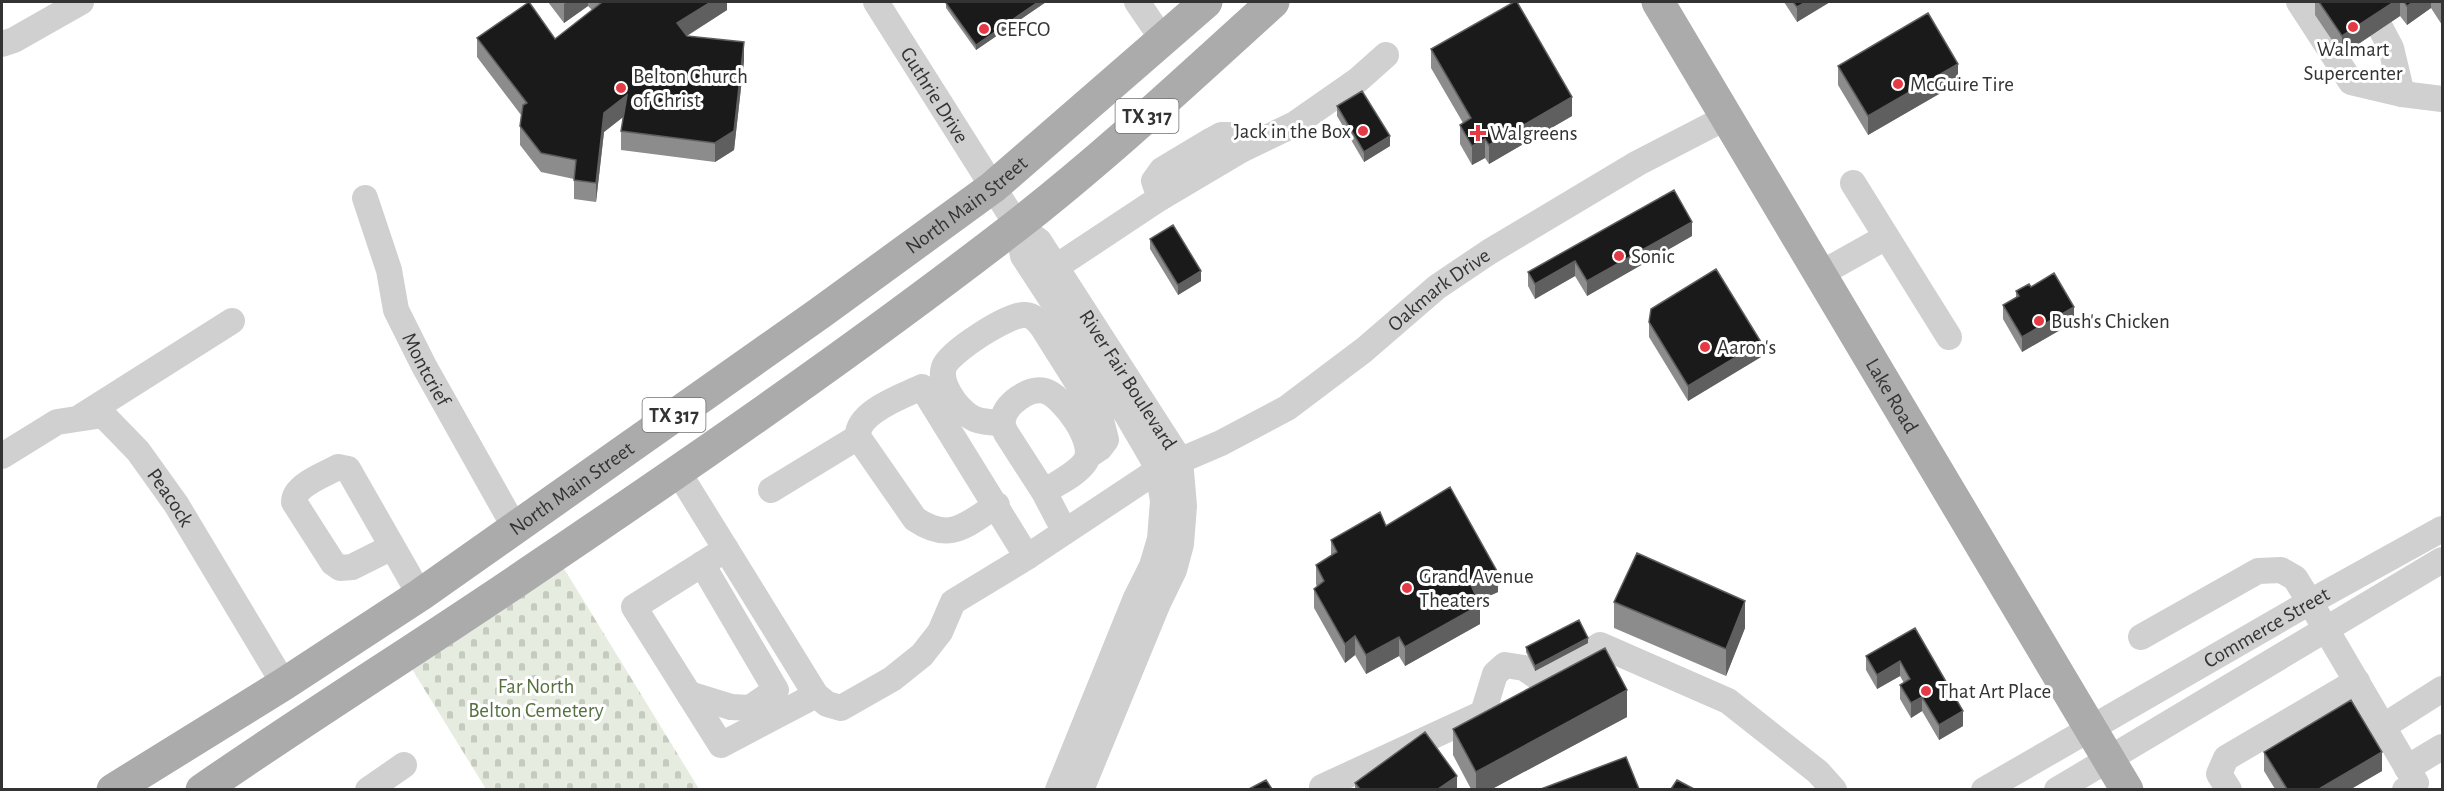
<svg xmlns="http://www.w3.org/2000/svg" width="2444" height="791" viewBox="0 0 2444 791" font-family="'Alegreya Sans',sans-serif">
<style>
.cemetery{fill:url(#cemetery-stones)}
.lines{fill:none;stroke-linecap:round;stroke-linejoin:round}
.minor{stroke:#d0d0d0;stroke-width:26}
.major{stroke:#ababab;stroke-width:33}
.wall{fill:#8c8c8c}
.shaded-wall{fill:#5f5f5f}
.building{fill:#1a1a1a;stroke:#5f5f5f;stroke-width:1.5}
.poi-dot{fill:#e63946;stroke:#fff;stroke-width:2}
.labels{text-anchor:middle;stroke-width:6;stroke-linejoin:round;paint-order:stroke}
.shield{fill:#fff;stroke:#707070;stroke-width:1.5}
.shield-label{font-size:20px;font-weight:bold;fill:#333}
.poi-label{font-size:21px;fill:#333;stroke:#fff;text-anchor:start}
.street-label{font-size:21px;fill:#333;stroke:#fff}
.park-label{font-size:21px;fill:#56703f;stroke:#fff}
</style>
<defs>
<pattern id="cemetery-stones" width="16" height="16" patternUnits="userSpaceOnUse" patternTransform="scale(1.5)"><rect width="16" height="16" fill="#e6ecdf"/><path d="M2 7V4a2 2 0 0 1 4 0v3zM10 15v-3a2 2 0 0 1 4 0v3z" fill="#c6cbc0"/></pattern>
</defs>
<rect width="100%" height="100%" fill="#fff"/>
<!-- cemetery -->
<path class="cemetery" d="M563 567 699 789H486L407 661Z"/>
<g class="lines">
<!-- minor -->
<g class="minor">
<path id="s1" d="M876 2 1017 225 1023 256 1127 415 1151 456 1158 470 1163 501 1160 539 1152 566 1136 598 1058 790"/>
<path d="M1137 2 1163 40"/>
<path d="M2299 2 2351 82 2402 94 2442 99"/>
<path d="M2381 29 2391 48 2402 94"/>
<path d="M2 44 14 40 81 2"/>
<path d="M1853 183 1949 337"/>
<path id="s2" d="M365 198 389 270 396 310 424 366 515 528"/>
<path d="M1160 198 1154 181 1162 170 1212 140 1221 135H1229L1241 150"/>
<path id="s3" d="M1017 225 1039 241 1180 460 1184 506 1181 544 1174 570 1158 603 1081 790"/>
<path d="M1056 267 1160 198 1241 150 1295 124 1358 80 1386 55"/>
<path d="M1820 274 1886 237"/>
<path d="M82 416 232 321"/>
<path d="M1002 423C978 422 970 421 954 401 947 391 940 379 944 367 949 352 1010 313 1025 315 1033 315 1038 321 1043 328L1101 420 1106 440 1100 448 1088 456"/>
<path id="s4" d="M2 456 57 422 103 415 138 451 176 504 284 684"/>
<path id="s5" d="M677 470 816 695 827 704 841 708 892 679 922 655 940 632 953 602 1027 557 1158 470 1221 443 1287 408 1364 350 1437 287 1489 252 1638 163 1727 117"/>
<path d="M771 490 858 437"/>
<path d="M1044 492C1057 483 1076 475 1085 462 1098 444 1063 396 1045 391 1029 387 1005 404 1003 420 1002 425 1004 429 1006 433L1044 492 1064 530"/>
<path d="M997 505C966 525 950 543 915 519L858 437C856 412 903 396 922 387L1027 557"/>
<path d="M392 547 352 567 340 568 333 563 294 502C294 485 326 474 338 467L348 469 420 595"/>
<path d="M726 549 634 607 721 745 816 695"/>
<path d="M2141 637 2258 571 2281 570 2295 578 2310 602 2416 783 2405 790"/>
<path d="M689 694 731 707 750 708 776 690 702 564"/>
<path d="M2384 726 2442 689"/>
<path d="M2407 768 2442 747"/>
<path d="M368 790 404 765"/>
<path d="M1323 790 1322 787 1483 713 1495 674 1505 665 1524 668 1543 681 1600 645 1728 701 1818 772 1834 790"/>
<path id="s6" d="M1984 790 2310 602 2442 529"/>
<path d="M2057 790 2442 560"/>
<path d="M2229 790 2219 774 2226 758 2357 681"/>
</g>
<!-- major -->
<g class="major">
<path id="s7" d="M1658 2 2127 790"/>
<path id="s8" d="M113 790 284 684 420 595 820 313 993 187 1206 2"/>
<path d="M202 790C312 714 426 643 536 568 699 458 861 346 1016 226 1106 156 1189 78 1273 2"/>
</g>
</g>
<!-- wall -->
<path class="wall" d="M548 2H727V10L687 36 744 61 734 150 715 162 621 150V131L623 117 604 132 596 202 574 199V179L541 172 520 145V126L521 115 477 57V38L555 39 592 10 588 6 564 23Z
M1046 2 976 50 946 8V3Z
M1784 2H1830L1797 22Z
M2315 2H2442V25L2431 8 2407 25 2400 16 2342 55 2315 15Z
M1431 49 1572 116 1489 164 1485 158 1472 165 1460 144V125L1463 123 1431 68Z
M1838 66 1958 83 1868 135 1838 85Z
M1337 106 1390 146 1364 162 1337 116Z
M1692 236 1587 296 1575 276 1535 299 1528 286V272Z
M1150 239 1201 281 1178 295 1150 249Z
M2031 287 2074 322 2022 352 2003 319V305L2016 297V291Z
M1649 322 1761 357 1688 401 1649 337Z
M1386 526 1498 592 1478 601 1480 624 1405 666 1399 656 1366 674 1355 655 1345 663 1314 608V589L1317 587 1316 584V565L1331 555V540Z
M1614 602 1745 628 1726 676 1614 628Z
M1915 628 1963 726 1939 740 1922 711 1911 718 1900 699V685L1904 683 1900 676 1877 689 1866 670V656Z
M1588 643 1535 671 1526 652V647Z
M1627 717 1492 789H1471L1453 755V729Z
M2264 752 2382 771 2351 789H2275L2264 771Z
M1355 783 1457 789H1355Z"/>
<!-- shaded-wall -->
<path class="shaded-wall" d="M567 2H588V6L564 23V4Z
M711 2H727V10L677 42V23Z
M1038 2H1046L976 50V45Z
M1806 2H1830L1797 22V7Z
M2394 2H2400V16L2342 55V36Z
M2413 2H2431V8L2407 25V6Z
M744 42V61L734 150 715 162V143Z
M1958 64V83L1868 135V116Z
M627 95V114L604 132 596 202V183L604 113Z
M1572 97V116L1489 164V145Z
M1390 136V146L1364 162V152Z
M1485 139V158L1472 165V146Z
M1692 222V236L1587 296V281Z
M1575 261V276L1535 299V284Z
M1201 271V281L1178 295V285Z
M2074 307V322L2022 352V337Z
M1761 342V357L1688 401V386Z
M1498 573V592L1471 604V585Z
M1745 601V628L1726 676V649Z
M1480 605V624L1405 666V647Z
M1355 636V655L1345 663V644Z
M1399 637V656L1366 674V655Z
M1588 638V643L1535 671V666Z
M1900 661V676L1877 689V675Z
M1627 690V717L1492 789H1476V772Z
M1922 697V711L1911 718V703Z
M1963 711V726L1939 740V725Z
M2382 752V771L2351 789H2319Z
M1457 776V789H1438Z"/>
<!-- building -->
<path class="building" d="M529 2 555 39 601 3 600 2H711L677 23 687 36 744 42 734 131 715 143 621 131 627 95 604 113 596 183 574 180 576 160 541 153 520 126 523 105 527 103 477 38Z
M949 2H1038L976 45 946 3Z
M1514 2H1517L1572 97 1489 145 1485 139 1472 146 1460 125 1471 118 1431 49Z
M1793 2H1806L1797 7Z
M2319 2H2394L2342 36Z
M2404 2H2413L2407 6Z
M1928 13 1958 64 1868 116 1838 66Z
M1362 91 1390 136 1364 152 1337 106Z
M1674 190 1692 222 1587 281 1575 261 1535 284 1528 272Z
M1173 225 1201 271 1178 285 1150 239Z
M1716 269 1761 342 1688 386 1649 322 1651 309Z
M2054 273 2074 307 2022 337 2003 305 2019 296 2016 291 2029 284 2031 287Z
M1450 487 1498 573 1471 585 1480 605 1405 647 1399 637 1366 655 1355 636 1345 644 1314 589 1324 581 1316 565 1337 552 1331 540 1380 512 1386 526Z
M1637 553 1745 601 1726 649 1614 602Z
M1579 620 1588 638 1535 666 1526 647Z
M1915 628 1963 711 1939 725 1922 697 1911 703 1900 685 1910 679 1900 661 1877 675 1866 656Z
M1605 648 1627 690 1476 772 1453 729Z
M2351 700 2382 752 2319 789H2287L2264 752Z
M1425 732 1457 776 1438 789H1360L1355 783Z
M1626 757 1639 789H1541Z
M1266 780 1272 789H1249Z
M1677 780 1694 789H1671Z"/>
<!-- markers -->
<g class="poi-dot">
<circle cx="2353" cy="27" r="6"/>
<circle cx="984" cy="29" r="6"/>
<circle cx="1898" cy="84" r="6"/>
<circle cx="621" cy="88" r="6"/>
<circle cx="1363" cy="131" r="6"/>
<path d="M1475 124h6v6h6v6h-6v6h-6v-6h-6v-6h6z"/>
<circle cx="1619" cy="256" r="6"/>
<circle cx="2039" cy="321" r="6"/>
<circle cx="1705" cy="347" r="6"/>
<circle cx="1407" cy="588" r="6"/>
<circle cx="1926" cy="691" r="6"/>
</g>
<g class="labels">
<!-- shield labels -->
<g class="shield">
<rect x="1115.5" y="99" width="63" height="34" rx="4.5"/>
<rect x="642.5" y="398" width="63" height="34" rx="4.5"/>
</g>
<g class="shield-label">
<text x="1147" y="123">TX 317</text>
<text x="674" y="422">TX 317</text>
</g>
<!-- poi labels -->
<g class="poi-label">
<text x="996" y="36">CEFCO</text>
<text x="2353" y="56" text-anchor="middle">Walmart<tspan x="2353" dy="24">Supercenter</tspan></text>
<text x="633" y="83">Belton Church<tspan x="633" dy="24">of Christ</tspan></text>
<text x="1910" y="91">McGuire Tire</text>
<text x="1351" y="138" text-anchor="end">Jack in the Box</text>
<text x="1490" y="140">Walgreens</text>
<text x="1631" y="263">Sonic</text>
<text x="2051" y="328">Bush's Chicken</text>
<text x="1717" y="354">Aaron's</text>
<text x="1419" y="583">Grand Avenue<tspan x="1419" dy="24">Theaters</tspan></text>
<text x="1938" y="698">That Art Place</text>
</g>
<!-- street labels -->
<g class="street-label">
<text dy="7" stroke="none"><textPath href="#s1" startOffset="110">Guthrie Drive</textPath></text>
<text dy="7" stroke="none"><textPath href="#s8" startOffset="1035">North Main Street</textPath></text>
<text dy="7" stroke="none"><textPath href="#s5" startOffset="1032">Oakmark Drive</textPath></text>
<text dy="7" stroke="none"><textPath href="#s2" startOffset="183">Montcrief</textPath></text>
<text dy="7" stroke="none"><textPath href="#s3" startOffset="192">River Fair Boulevard</textPath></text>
<text dy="7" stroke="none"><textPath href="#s7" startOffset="458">Lake Road</textPath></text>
<text dy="7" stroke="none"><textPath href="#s8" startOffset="549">North Main Street</textPath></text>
<text dy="7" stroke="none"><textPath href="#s4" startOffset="218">Peacock</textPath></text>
<text dy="7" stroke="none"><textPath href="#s6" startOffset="326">Commerce Street</textPath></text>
</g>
<!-- park labels -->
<g class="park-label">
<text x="536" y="693">Far North<tspan x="536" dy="24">Belton Cemetery</tspan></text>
</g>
</g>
<!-- border -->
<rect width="2444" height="791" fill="none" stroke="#333333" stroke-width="6"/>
</svg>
